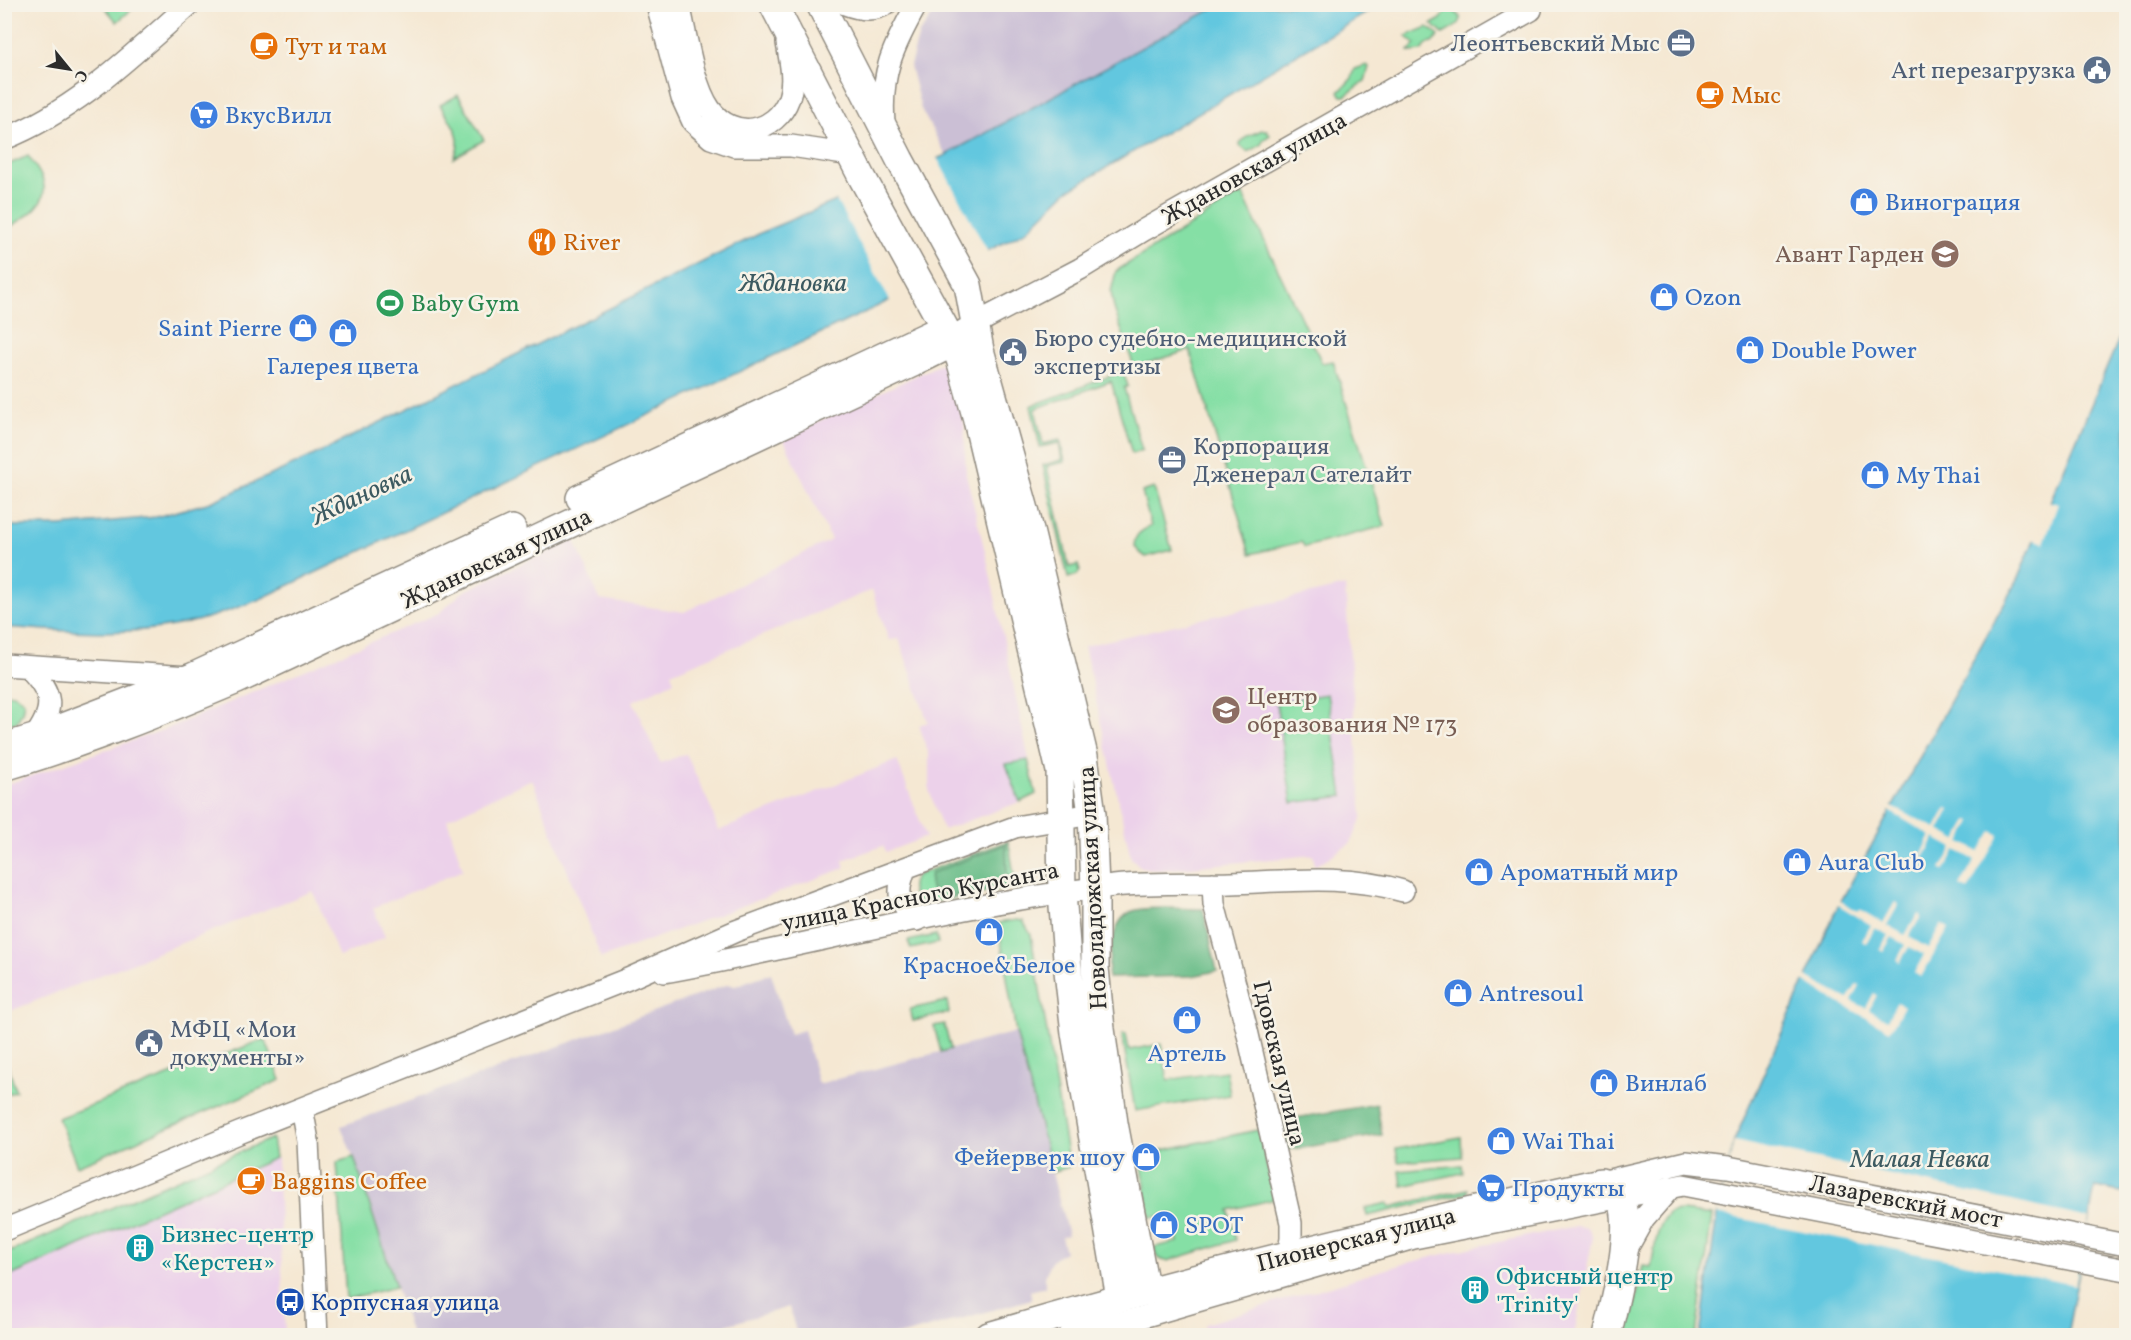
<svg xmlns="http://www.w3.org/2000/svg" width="2131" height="1340" viewBox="0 0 2131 1340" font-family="Vollkorn,serif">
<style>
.built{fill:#ecd1ea}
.industrial{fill:#cbbfd5}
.green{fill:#85dfa5;stroke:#588568;stroke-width:1.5}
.forest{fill:#6cbe8a;stroke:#4c745a;stroke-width:1.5}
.water{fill:#62c7df;stroke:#467985;stroke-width:1.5}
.pier{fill:#f5e8d3}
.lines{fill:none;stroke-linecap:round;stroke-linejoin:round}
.minor-casing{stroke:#908a7f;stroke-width:24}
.major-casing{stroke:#908a7f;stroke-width:30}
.minor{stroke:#fff;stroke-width:21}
.major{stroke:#fff;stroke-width:27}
.labels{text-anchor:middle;stroke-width:5;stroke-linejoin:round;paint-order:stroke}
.service-label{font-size:24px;fill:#4e5e75;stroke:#f7f3e8;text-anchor:start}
.food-label{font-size:24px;fill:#c56008;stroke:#f7f3e8;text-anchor:start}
.shop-label{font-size:24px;fill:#366cbe;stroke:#f7f3e8;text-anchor:start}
.street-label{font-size:24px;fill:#2b2b2b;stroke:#f7f3e8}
.education-label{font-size:24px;fill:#785e54;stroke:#f7f3e8;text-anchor:end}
.leisure-label{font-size:24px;fill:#27864d;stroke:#f7f3e8;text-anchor:start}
.culture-label{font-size:24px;fill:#0d838f;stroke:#f7f3e8;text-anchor:start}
.transit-label{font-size:24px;fill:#164399;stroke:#f7f3e8;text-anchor:start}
.water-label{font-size:26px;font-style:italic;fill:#3c5a61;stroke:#f7f3e8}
</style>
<rect width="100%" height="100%" fill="#f7f3e8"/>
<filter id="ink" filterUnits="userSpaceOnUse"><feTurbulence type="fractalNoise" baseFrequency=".0167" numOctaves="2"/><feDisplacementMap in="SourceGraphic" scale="12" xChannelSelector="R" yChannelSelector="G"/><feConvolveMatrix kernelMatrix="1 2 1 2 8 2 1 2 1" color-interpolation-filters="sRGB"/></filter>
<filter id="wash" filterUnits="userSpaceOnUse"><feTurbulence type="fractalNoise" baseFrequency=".008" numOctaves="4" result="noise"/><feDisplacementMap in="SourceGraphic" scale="24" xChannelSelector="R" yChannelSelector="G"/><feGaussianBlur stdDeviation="1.35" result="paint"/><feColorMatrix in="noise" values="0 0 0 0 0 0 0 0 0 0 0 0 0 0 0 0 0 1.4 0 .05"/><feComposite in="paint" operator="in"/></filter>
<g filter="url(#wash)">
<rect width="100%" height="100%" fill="#f5e8d3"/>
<!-- built -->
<path class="built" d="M943 363 949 368 964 424 966 474 988 564 1036 794 1020 802 943 830 929 790V755L919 725 928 722 899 639 889 640 872 590 671 673 674 681 633 701 660 763 686 754 711 808 718 831 897 760 926 837 886 852 883 846 843 860 845 868 601 958 532 779 447 819 463 870 373 908 385 937 339 957 313 891 5 1013V785L169 728 439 613 463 592 574 539 600 600 684 612 831 540 783 438Z
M1345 586 1362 818 1351 843 1315 866 1313 855 1160 870 1141 867 1131 858 1084 646Z
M277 1158 285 1335H5V1279Z
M1577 1226 1588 1228 1593 1237 1574 1335H1202L1205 1324 1403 1264 1469 1248Z"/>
<!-- industrial -->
<path class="industrial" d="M940 5H1219L946 155 921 109 910 66 919 34Z
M771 973 790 1034 804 1030 818 1084 1016 1032 1068 1235 1061 1237 1065 1252 1055 1257 1049 1265 1045 1277V1287L1030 1291 1032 1299 903 1335H797L789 1307 691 1335H411L363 1182 341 1126 729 984 734 986Z"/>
<!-- green -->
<path class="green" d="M103 5H137L117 22Z
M1449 7C1469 20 1460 25 1443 34L1432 24 1441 19Z
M1428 27 1439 36 1432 43 1427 44 1422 51 1411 52 1409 51 1415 44 1406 36Z
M1367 65 1369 67 1365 81 1345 96H1342L1339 92 1352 78 1355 69Z
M458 95 484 140 454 158C465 135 452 125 440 105Z
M1262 130H1267L1270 135 1263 140 1261 145 1248 152 1240 146V143L1248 136Z
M28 156C33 163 41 173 43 181 50 207 22 219 5 230V166Z
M1242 193 1322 363 1333 361 1385 526 1305 547 1301 542 1250 554 1190 350 1134 367 1114 308 1111 292 1116 271Z
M1123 371 1128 386 1124 388 1142 450 1132 454 1111 381 1035 409 1043 444 1060 440 1065 462 1047 466 1069 567 1078 565 1080 571 1077 575 1068 578 1043 465 1062 460 1059 443 1040 447 1031 406Z
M1154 488 1172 550 1146 557C1126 545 1135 533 1151 526L1142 492Z
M5 693 15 694 24 702 22 712 17 722 5 726Z
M1327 694 1343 796 1292 803 1276 702Z
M1028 760 1036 794 1020 802 1006 764Z
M1008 841 1016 886 923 904 918 903C911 895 909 883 917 875Z
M1016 920 1023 921 1031 935 1069 1167 1052 1172 1016 1032 998 923Z
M936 935 938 943 911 949 908 941Z
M947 1001 949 1013 913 1021 910 1009Z
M944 1024 951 1049 941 1052 934 1026Z
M1122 1034H1126L1129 1050 1161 1044 1168 1080 1226 1071 1230 1095 1135 1111Z
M265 1039 281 1080 77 1166 58 1118Z
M4 1054 16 1091 5 1095H4Z
M1258 1130 1275 1199 1229 1210 1236 1240 1167 1261C1157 1260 1156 1255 1154 1247L1178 1242 1173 1214 1150 1218 1142 1166 1157 1163 1159 1151Z
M1461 1137 1462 1157 1398 1162 1396 1149Z
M272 1138 275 1158 6 1278 5 1254Z
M354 1157 396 1287 346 1299 337 1162Z
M1462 1165 1463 1173 1402 1186 1400 1171Z
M1468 1189V1193L1367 1216 1365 1208 1388 1203 1390 1207Z
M1682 1211 1712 1215 1696 1335H1628L1643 1266 1651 1267C1654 1253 1657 1218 1672 1212 1672 1212 1681 1211 1682 1211Z"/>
<!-- forest -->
<path class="forest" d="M1006 844 1007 871 1011 883 940 898C930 890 928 885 931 873Z
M1203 909 1217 971 1192 976 1108 978C1109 958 1111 914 1137 910 1158 906 1182 909 1203 909Z
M1377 1104 1382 1135 1287 1150 1283 1120Z"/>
<!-- water -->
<path class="water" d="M1219 5H1380L1067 191 1025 232 878 306 258 600C242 606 226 612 210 617 144 638 73 632 5 627L4 526H60L156 517 211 502 306 459 767 230 946 155Z
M2126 322V1183L2121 1192 2095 1187 2067 1335 1700 1336 1717 1214 1734 1141 1835 912 2018 578Z"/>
<!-- pier -->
<path class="pier" d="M936 156 989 254 891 303 835 198Z
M2048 501 2058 504 2044 543 2032 539Z
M1890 806 1936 828 1947 808 1950 809 1939 830 1957 840 1969 820 1972 821 1961 842 1979 852 1992 831 1999 835 1968 890 1960 886 1975 860 1956 850 1944 871 1941 869 1953 848 1935 838 1922 860 1920 858 1931 836 1888 810Z
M1839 900 1857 911 1859 909 1883 923 1895 902 1899 904 1887 925 1905 935 1918 914 1921 916 1909 937 1928 948 1941 924 1949 928 1921 977 1914 973 1924 955 1909 947 1900 962 1897 960 1905 945 1892 937 1883 952 1880 950 1888 935 1875 928 1866 943 1862 941 1871 925 1837 904Z
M1804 976 1848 999 1857 984 1860 985 1852 1001 1866 1008 1874 993 1877 995 1869 1010 1887 1020 1897 1002 1904 1006 1890 1031 1827 996 1802 980Z
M1734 1141 2089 1218 2075 1285 1717 1214Z"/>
</g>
<g filter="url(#ink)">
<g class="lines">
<!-- minor casing -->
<g class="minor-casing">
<path id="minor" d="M657 4 682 98 693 122 711 138 734 146H791L851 155
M679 4C686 34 693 85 710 109 733 141 776 134 789 98 795 81 790 60 787 43
M845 4C858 9 873 12 886 4
M884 123C880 73 893 47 917 4
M4 139C77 110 132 55 190 4
M975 324 1080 269 1144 230 1531 10
M4 665 189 677
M28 667C53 693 56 708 34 738
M905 869C896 893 898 903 917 920
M1213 883 1214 904 1246 1026 1291 1223V1239L1288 1255
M664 972C814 945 962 902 1114 886 1153 882 1193 884 1232 883 1289 881 1347 874 1403 891
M302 1108 308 1141 317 1336
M1601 1182 1686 1162 1728 1167 2126 1245
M4 1230 239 1133 628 979 736 931 1015 827 1092 814
M1625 1252 1644 1218 1671 1187
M1069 1336 1139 1318 1414 1238 1683 1185 2126 1270"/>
</g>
<!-- major casing -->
<g class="major-casing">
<path id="major" d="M773 4 863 179 953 343 960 359 976 416 1060 771 1062 893 1068 971 1075 1033 1120 1298
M820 4 900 160 968 285 980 350 1025 510 1084 756 1092 814 1095 888V968L1101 1029 1114 1123 1146 1292
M580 498 944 328
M4 747 34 738 192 677 512 529
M4 767C84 743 161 712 237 680L913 363 953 343 965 333
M989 1336C1191 1276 1395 1227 1601 1182 1606 1184 1612 1186 1616 1191 1639 1216 1614 1304 1607 1336"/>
</g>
<!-- minor -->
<use href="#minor" class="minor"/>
<!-- major -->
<use href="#major" class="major"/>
</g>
</g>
<!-- icons -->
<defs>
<g id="office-disc" transform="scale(1.5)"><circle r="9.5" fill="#5c6f8a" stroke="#f7f3e8"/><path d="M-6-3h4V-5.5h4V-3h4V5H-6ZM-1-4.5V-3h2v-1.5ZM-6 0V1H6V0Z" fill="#fff"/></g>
<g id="cafe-disc" transform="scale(1.5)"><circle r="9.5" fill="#e8710a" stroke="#f7f3e8"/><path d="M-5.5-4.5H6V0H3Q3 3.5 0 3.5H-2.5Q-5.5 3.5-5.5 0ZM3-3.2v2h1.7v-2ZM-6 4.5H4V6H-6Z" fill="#fff"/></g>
<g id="civic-disc" transform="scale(1.5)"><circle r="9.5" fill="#5c6f8a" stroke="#f7f3e8"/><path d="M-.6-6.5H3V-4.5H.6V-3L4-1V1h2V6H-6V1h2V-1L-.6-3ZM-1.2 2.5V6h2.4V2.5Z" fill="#fff"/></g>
<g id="supermarket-disc" transform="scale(1.5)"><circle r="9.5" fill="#3f7fe0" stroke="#f7f3e8"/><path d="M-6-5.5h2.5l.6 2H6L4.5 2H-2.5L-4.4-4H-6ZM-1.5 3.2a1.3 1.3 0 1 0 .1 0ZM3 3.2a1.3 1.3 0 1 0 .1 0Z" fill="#fff"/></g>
<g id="shop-disc" transform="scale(1.5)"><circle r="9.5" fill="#3f7fe0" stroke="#f7f3e8"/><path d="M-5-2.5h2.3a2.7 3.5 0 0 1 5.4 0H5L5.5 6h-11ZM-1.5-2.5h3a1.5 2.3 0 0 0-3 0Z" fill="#fff"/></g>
<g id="restaurant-disc" transform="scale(1.5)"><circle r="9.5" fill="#e8710a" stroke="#f7f3e8"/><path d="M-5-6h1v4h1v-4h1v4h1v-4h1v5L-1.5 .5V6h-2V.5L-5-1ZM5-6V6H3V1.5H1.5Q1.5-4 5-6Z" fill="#fff"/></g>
<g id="school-disc" transform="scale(1.5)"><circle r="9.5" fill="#8d6e63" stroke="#f7f3e8"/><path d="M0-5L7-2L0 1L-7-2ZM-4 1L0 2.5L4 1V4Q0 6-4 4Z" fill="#fff"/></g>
<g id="stadium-disc" transform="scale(1.5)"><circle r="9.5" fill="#2e9e5b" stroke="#f7f3e8"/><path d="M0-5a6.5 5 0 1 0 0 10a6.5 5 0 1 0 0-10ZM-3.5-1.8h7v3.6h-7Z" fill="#fff"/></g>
<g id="building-disc" transform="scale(1.5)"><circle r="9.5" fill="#0f9aa8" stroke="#f7f3e8"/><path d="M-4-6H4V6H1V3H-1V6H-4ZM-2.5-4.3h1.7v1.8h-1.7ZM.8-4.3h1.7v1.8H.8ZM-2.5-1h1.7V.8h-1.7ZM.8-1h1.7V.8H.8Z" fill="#fff"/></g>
<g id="bus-disc" transform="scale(1.5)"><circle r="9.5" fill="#1a4fb4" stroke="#f7f3e8"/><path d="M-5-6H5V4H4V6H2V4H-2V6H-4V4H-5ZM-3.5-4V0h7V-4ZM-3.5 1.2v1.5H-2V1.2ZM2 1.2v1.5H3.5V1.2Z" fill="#fff"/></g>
</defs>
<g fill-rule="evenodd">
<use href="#office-disc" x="1681" y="43"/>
<use href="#cafe-disc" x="264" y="46"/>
<use href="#civic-disc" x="2097" y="70"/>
<use href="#cafe-disc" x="1710" y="95"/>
<use href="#supermarket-disc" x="204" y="115"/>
<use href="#shop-disc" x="1864" y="202"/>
<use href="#restaurant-disc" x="542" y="242"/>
<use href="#school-disc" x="1945" y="254"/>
<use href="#shop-disc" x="1664" y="297"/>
<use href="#stadium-disc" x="390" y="303"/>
<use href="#shop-disc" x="303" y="328"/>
<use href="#shop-disc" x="343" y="333"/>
<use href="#shop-disc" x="1750" y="350"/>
<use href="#civic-disc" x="1013" y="352"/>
<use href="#office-disc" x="1172" y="460"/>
<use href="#shop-disc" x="1875" y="475"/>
<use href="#school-disc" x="1226" y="710"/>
<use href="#shop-disc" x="1797" y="862"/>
<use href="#shop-disc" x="1479" y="872"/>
<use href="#shop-disc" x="989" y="932"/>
<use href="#shop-disc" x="1458" y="993"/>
<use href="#shop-disc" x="1187" y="1020"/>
<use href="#civic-disc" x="149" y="1043"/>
<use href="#shop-disc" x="1604" y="1083"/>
<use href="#shop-disc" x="1501" y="1141"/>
<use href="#shop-disc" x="1146" y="1157"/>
<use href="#cafe-disc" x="251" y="1181"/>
<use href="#supermarket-disc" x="1491" y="1188"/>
<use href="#shop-disc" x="1164" y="1225"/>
<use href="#building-disc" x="140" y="1248"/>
<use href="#building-disc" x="1475" y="1290"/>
<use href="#bus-disc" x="290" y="1302"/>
</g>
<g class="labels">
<!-- service labels -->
<g class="service-label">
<text x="1660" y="51" text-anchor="end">Леонтьевский Мыс</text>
<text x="2076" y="78" text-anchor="end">Art перезагрузка</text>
<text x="1034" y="346">Бюро судебно-медицинской<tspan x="1034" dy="28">экспертизы</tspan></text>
<text x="1193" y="454">Корпорация<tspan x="1193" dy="28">Дженерал Сателайт</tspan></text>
<text x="170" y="1037">МФЦ «Мои<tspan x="170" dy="28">документы»</tspan></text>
</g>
<!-- food labels -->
<g class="food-label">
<text x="285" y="54">Тут и там</text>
<text x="1731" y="103">Мыс</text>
<text x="563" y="250">River</text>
<text x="272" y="1189">Baggins Coffee</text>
</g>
<!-- shop labels -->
<g class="shop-label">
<text x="225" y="123">ВкусВилл</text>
<text x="1885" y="210">Винограция</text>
<text x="1685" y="305">Ozon</text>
<text x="282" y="336" text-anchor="end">Saint Pierre</text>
<text x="1771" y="358">Double Power</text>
<text x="343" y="374" text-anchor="middle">Галерея цвета</text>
<text x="1896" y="483">My Thai</text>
<text x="1818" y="870">Aura Club</text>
<text x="1500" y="880">Ароматный мир</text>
<text x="989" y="973" text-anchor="middle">Красное&amp;Белое</text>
<text x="1479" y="1001">Antresoul</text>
<text x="1187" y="1061" text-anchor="middle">Артель</text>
<text x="1625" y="1091">Винлаб</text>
<text x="1522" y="1149">Wai Thai</text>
<text x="1125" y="1165" text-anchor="end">Фейерверк шоу</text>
<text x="1512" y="1196">Продукты</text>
<text x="1185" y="1233">SPOT</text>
</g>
<!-- street labels -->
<g class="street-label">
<text transform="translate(1254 168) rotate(-29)" y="8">Ждановская улица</text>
<text transform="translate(496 558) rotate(-25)" y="8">Ждановская улица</text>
<text transform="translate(1092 888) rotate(-93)" y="8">Новоладожская улица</text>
<text transform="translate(920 896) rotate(-11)" y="8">улица Красного Курсанта</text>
<text transform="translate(1280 1063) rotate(77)" y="8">Гдовская улица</text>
<text transform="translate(1906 1201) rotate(11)" y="8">Лазаревский мост</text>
<text transform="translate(1356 1239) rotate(-14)" y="8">Пионерская улица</text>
</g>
<!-- education labels -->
<g class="education-label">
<text x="1924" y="262">Авант Гарден</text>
<text x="1247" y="704" text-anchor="start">Центр<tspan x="1247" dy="28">образования № 173</tspan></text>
</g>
<!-- leisure labels -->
<g class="leisure-label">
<text x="411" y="311">Baby Gym</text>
</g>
<!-- culture labels -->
<g class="culture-label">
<text x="161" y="1242">Бизнес-центр<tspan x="161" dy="28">«Керстен»</tspan></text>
<text x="1496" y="1284">Офисный центр<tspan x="1496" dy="28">'Trinity'</tspan></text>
</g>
<!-- transit labels -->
<g class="transit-label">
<text x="311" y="1310">Корпусная улица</text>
</g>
<!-- water labels -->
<g class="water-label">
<text x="793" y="291">Ждановка</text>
<text transform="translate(361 494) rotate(-25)" y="9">Ждановка</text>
<text x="1920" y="1167">Малая Невка</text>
</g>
</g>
<!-- margin -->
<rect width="2131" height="1340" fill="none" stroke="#f7f3e8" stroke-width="24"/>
<!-- north arrow -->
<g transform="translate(69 69) rotate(120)" stroke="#f7f3e8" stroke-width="4.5" paint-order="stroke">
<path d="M0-4.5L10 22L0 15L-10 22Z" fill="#2b2b2b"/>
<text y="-9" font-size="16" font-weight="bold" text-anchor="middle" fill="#2b2b2b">С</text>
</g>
</svg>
